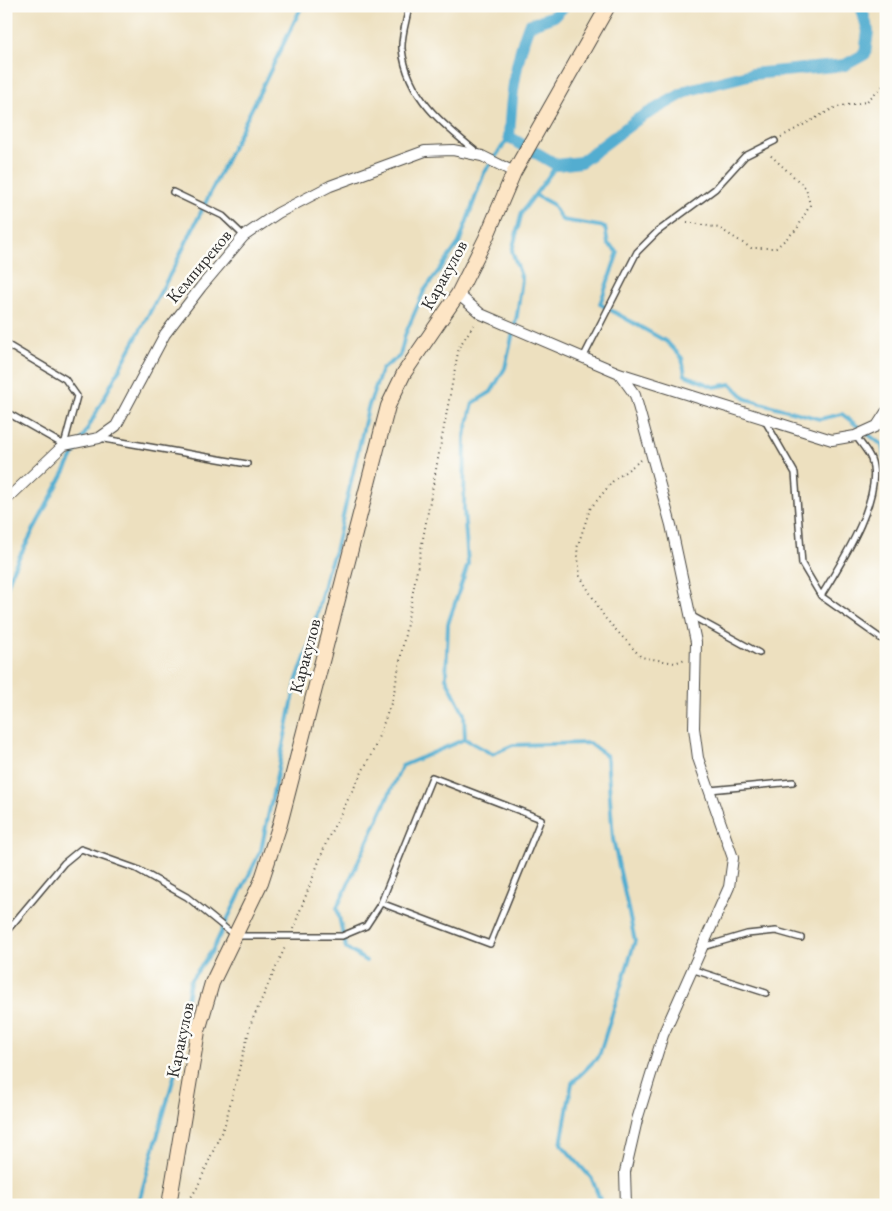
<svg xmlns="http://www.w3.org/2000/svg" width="892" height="1211" viewBox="0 0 892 1211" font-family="'EB Garamond',serif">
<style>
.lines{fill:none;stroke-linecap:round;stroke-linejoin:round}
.stream{stroke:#52add0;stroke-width:4}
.canal{stroke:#52add0;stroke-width:12}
.service-casing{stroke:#484641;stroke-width:8}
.minor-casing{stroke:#484641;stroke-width:12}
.secondary-casing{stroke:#484641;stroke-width:16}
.path{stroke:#484641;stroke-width:2;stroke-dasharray:1 4;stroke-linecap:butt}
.service{stroke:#fff;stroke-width:5}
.minor{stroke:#fff;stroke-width:10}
.secondary{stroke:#fde5c5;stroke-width:14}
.labels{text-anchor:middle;stroke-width:5;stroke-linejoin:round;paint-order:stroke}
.street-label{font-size:18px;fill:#2b2b2b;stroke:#fdfcf7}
</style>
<rect width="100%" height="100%" fill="#fdfcf7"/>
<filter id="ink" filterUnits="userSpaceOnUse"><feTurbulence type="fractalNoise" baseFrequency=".02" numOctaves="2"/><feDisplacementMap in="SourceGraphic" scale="10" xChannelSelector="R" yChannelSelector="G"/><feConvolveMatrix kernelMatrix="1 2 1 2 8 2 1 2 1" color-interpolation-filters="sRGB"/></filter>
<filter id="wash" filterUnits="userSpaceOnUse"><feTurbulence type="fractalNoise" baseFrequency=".0096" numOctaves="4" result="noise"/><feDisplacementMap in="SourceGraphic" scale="20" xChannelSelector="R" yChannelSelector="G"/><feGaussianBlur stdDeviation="1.12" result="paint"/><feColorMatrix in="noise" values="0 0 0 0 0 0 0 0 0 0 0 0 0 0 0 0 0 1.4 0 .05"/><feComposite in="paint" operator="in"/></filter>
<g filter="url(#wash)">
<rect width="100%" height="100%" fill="#ede0bf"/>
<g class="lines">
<!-- stream -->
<path class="stream" d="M535 195 552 204 562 220 605 227 608 244 618 252 600 304 667 342 682 358 685 375 714 387 731 384 746 399 820 419 842 414 882 445 886 465
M6 590 13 569 34 529 175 265 302 6
M465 739 492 754 513 745 589 743 607 756 613 839 635 941 599 1056 572 1083 561 1144 592 1179 602 1205
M366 961 346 948 337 908 402 766 465 739 464 714 446 678 448 624 468 564 464 509 465 435 473 403 491 392 505 368 517 315 522 279 512 251 522 212 557 165
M138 1205 177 1066 190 981 212 951 261 850 297 679 309 647 327 572 335 551 368 408 382 369 400 356 405 335 424 291 459 243 484 173 509 137"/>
<!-- canal -->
<path class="canal" d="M564 6 554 16 529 25C515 61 511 99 509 137L557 165 581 162 638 119 689 90 752 74 845 65 865 54 868 31 861 6"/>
</g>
</g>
<g filter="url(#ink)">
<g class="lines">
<!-- service casing -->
<g class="service-casing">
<path id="service" d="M409 6C407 19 401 36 402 49 407 96 443 125 478 153
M173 192 223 216 244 236
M6 344 65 379 77 396 64 445 6 412
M583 358 637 252 657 232 715 189 745 156 775 141
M764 419 795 473 802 564 821 596
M856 436C860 443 868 451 871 459 885 496 840 565 821 596L886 642
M99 438 247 464
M690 615 759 653
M710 790 793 782
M6 932 64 863 81 849 137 869 187 897 235 936H342L366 926 381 903 432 777 541 819 490 944 381 903
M703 947 747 934 776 931 801 938
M691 969 766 993"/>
</g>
<!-- minor casing -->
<g class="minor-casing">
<path id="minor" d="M458 294 481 314 619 373 832 440 855 436 877 426 886 412
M619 373 635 395 671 525 696 642 694 728 698 758 733 858 729 887 663 1035 637 1120 625 1172 626 1205
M6 500 64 445 99 438 116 426 165 334 201 287 244 236 278 213 330 186 425 151 453 150 482 156 514 172"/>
</g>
<!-- secondary casing -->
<g class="secondary-casing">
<path id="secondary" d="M169 1205 198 1031 212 983 261 882 280 824 388 406 404 373 458 294 486 238 514 172 608 6"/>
</g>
<!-- path -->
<path class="path" d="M781 137 836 107 866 102 886 83
M687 222 719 228 751 248H776L797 229 810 205 806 188 768 153
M641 460 613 481 590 509 577 548 580 576 605 618 641 657 675 663 685 659
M293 929 328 838 374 749 393 698 459 347 475 323
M186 1205 197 1188 225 1124 251 1023 286 945"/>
<!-- service -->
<use href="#service" class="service"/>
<!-- minor -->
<use href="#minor" class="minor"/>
<!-- secondary -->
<use href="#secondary" class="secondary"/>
</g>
</g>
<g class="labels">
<!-- street labels -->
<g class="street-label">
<text transform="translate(199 266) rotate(-50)" y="6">Кемпиреков</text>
<text transform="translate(444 275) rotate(-61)" y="6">Каракулов</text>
<text transform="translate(305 656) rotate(-75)" y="6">Каракулов</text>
<text transform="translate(180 1040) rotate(-78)" y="6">Каракулов</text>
</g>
</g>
<!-- margin -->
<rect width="892" height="1211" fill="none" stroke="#fdfcf7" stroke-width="25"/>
</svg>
